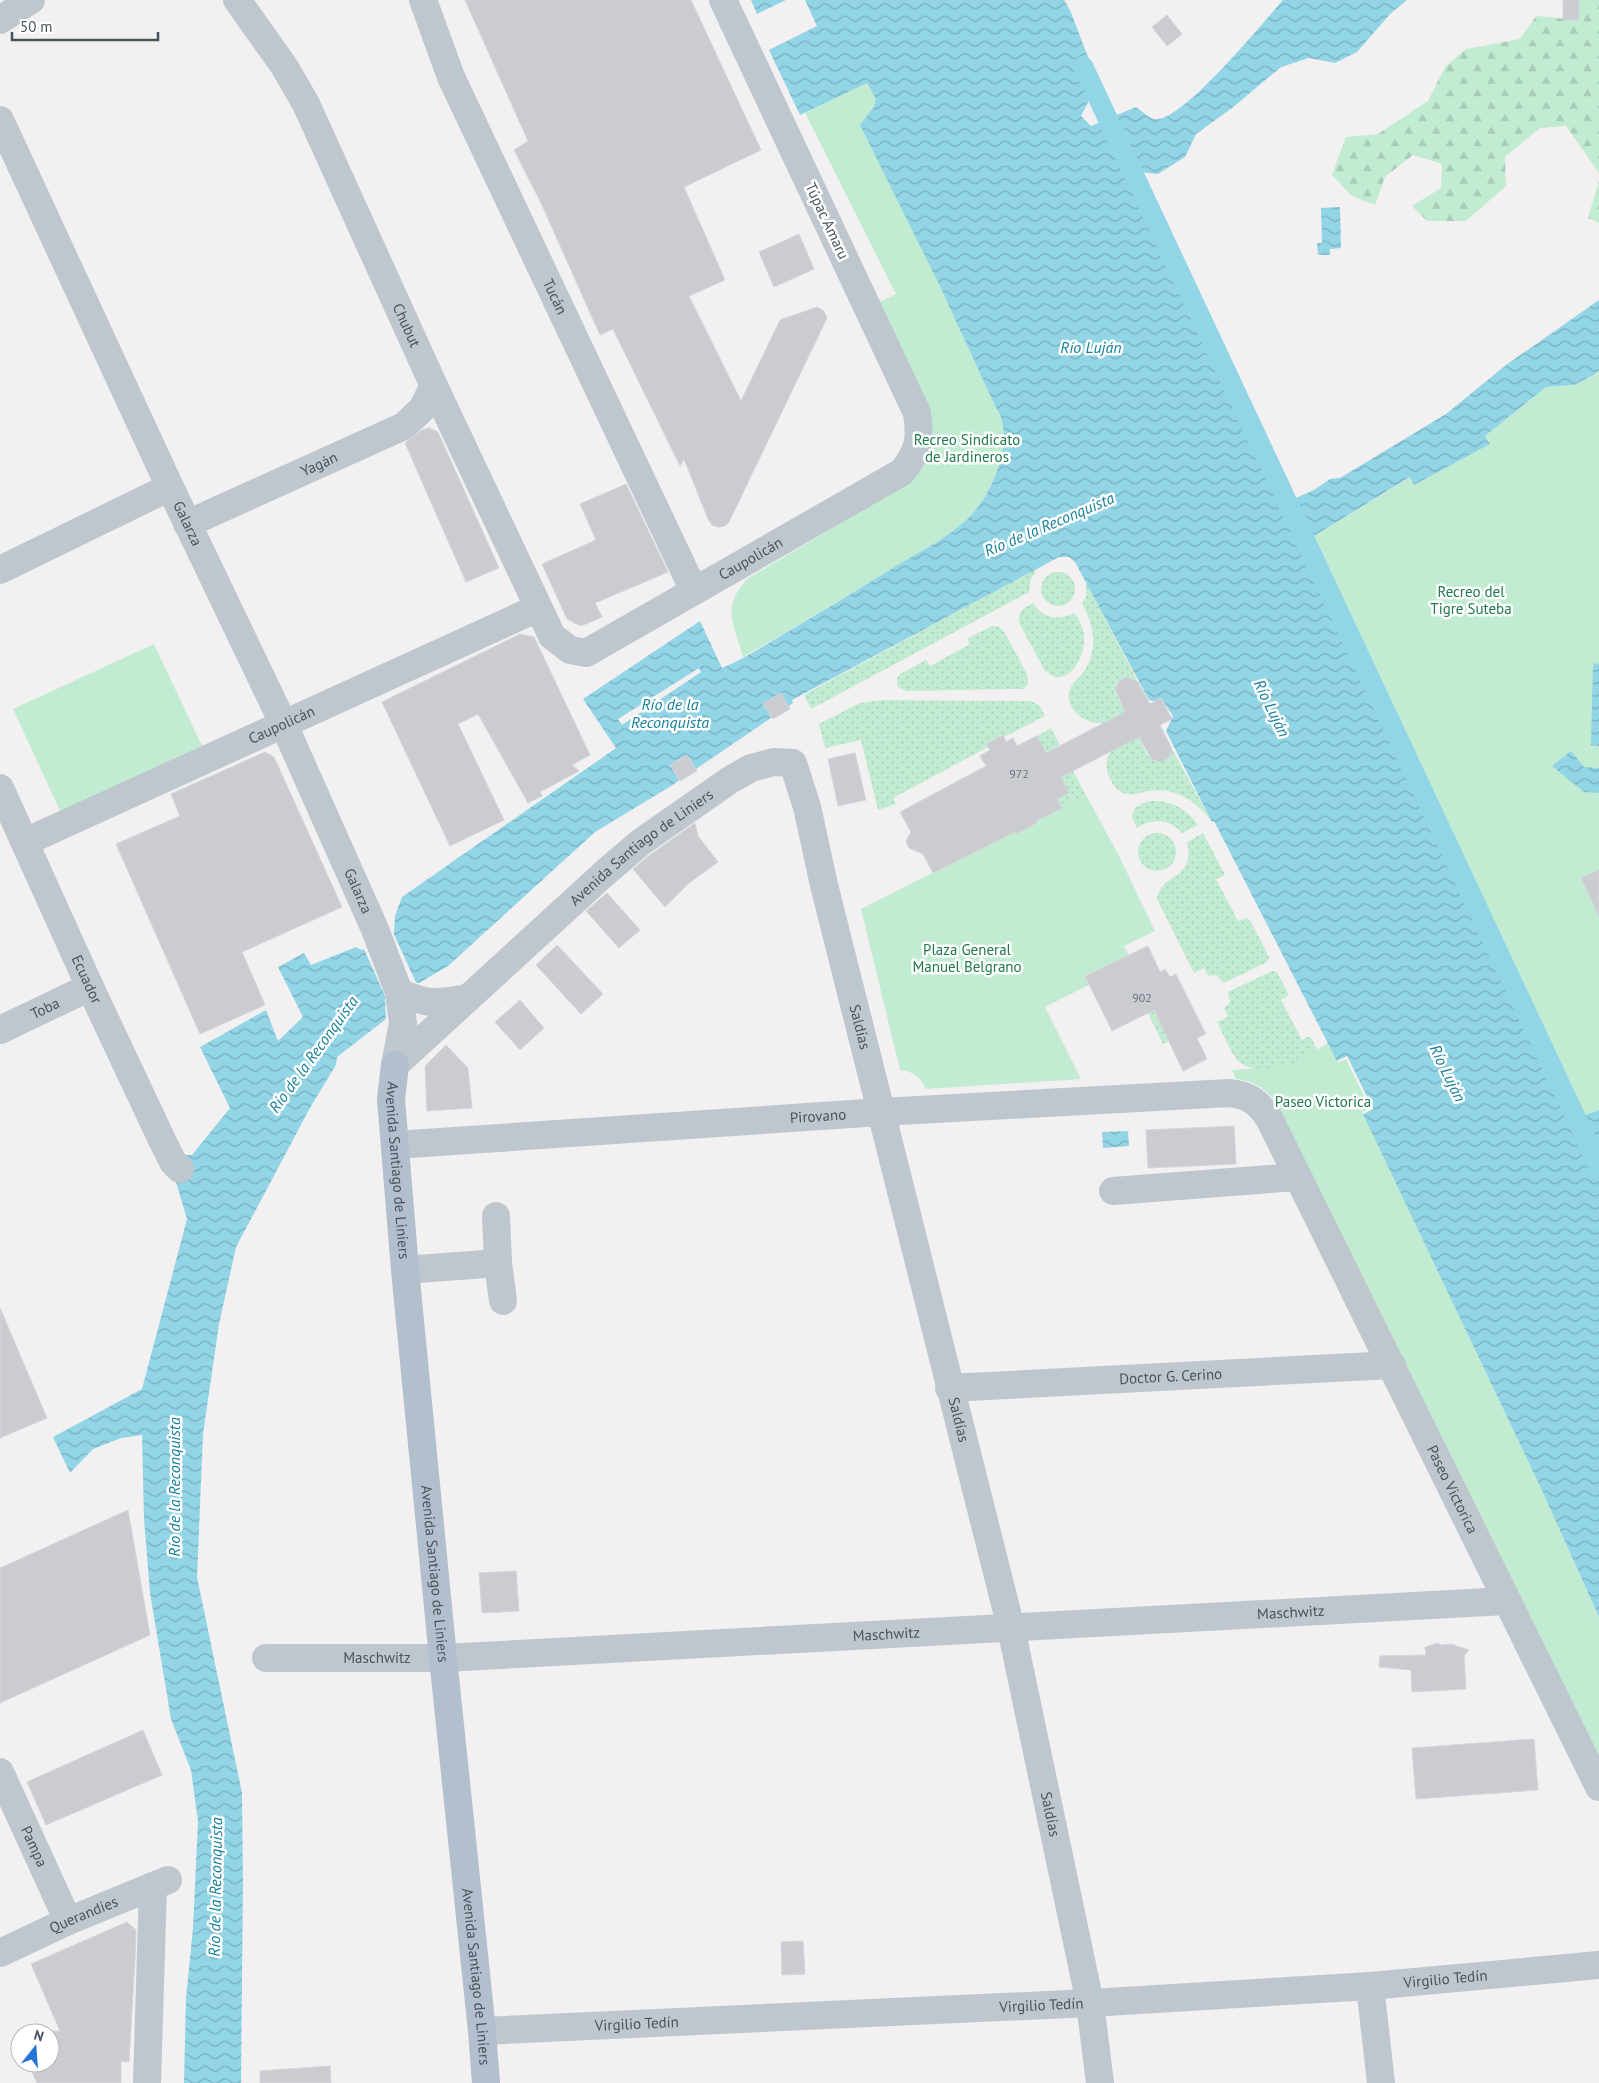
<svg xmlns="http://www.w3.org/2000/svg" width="1599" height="2083" viewBox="0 0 1599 2083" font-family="'PT Sans',sans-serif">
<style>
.grass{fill:url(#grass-dots)}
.forest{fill:url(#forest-firs)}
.green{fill:#c2ecd2}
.water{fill:url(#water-waves)}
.pier{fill:#f2f0f0}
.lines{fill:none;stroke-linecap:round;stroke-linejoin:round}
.canal{stroke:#92d5e6;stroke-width:20}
.building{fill:#caccd2;stroke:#d4d6db}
.minor{stroke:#bfc7ce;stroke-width:28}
.major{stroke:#b2bfcd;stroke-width:28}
.labels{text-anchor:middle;stroke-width:5;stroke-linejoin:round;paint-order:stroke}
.number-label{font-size:12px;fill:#69717a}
.street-label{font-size:15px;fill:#49535c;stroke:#fff}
.park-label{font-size:15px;fill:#1e794b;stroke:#fff}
.water-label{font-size:16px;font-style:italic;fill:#16809b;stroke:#fff}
</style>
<defs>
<pattern id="grass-dots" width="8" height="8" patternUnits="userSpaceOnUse" patternTransform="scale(1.25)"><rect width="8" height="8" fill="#c2ecd2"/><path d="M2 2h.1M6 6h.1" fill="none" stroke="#a8ccb7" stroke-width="1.8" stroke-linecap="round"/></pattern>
<pattern id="forest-firs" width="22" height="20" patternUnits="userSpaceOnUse" patternTransform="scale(1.25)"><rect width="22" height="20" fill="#c2ecd2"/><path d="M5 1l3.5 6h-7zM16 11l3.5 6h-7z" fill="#a8ccb7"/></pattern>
<pattern id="water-waves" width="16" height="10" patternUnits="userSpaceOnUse" patternTransform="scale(1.25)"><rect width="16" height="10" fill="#92d5e6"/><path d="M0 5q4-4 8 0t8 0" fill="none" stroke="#79afbe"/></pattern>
</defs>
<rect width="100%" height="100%" fill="#f2f0f0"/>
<!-- grass -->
<path class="grass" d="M1038 568 1031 579 1029 592 811 709 804 695Z
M1041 589a17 17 0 1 1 34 0a17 17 0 1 1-34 0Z
M1086 582 1138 682 1127 677 1117 683 1115 692 1125 712C1118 715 1109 723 1101 723 1085 724 1066 710 1069 692 1071 684 1077 680 1082 674 1099 652 1095 626 1082 604L1086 596Z
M1033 603C1043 619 1059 621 1074 613 1080 620 1084 629 1084 638 1085 655 1073 680 1054 677L1045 671 1020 625C1016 613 1023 608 1033 603Z
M992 626 999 627 1005 633 1027 674 1028 684 1024 689 906 691 898 687 897 678 900 674 926 660 930 666 970 644 967 639Z
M883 700 1031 701 1039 705 1045 716 1004 737 1003 735 987 743 988 747 893 798 896 804 878 810 861 740 825 748 819 724 860 703Z
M1051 728 1060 745 1038 757 1041 744 1037 736Z
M1139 737C1144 747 1150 768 1165 760 1171 757 1172 753 1171 747L1212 822C1197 801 1175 787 1149 791 1141 792 1133 796 1126 794 1111 790 1100 764 1111 752 1117 745 1131 741 1139 737Z
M1073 771 1086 795 1062 808 1057 799 1069 793 1065 786 1051 782Z
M1152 801C1172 801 1186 808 1198 825L1182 833C1170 819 1153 817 1137 828L1132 817 1134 809 1143 803Z
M1138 852a19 19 0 1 1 38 0a19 19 0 1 1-38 0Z
M1203 833 1225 875 1216 879 1238 921 1247 918 1250 920 1269 957 1267 962 1224 983 1216 975 1208 976 1204 968 1194 973 1157 899C1161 872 1196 881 1187 842Z
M1272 971H1276L1278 974 1289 995 1281 1000 1302 1040 1310 1036 1327 1069C1304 1070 1259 1078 1240 1062 1231 1056 1223 1032 1217 1022L1228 1017 1224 1008 1230 1002 1228 992Z
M1154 1010 1169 1041 1163 1044 1148 1013Z"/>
<!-- forest -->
<path class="forest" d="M1579 0H1599V173L1566 126 1540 128 1505 157 1506 186 1466 221H1427L1412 206 1441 188 1442 164 1413 155 1385 177 1375 205 1352 196 1332 175 1346 137 1378 134 1428 101 1445 67 1466 49 1520 39 1536 16 1579 20Z
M1599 181V223L1588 218Z"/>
<!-- green -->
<path class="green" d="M867 82 876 99 869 115 937 280 995 406C1019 440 988 505 958 528 939 542 917 553 897 566 846 597 795 627 743 657 734 624 721 608 747 579L908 483C925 468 936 450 932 426L876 304 896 294 805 113Z
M1599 370V1110L1577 1118 1570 1111 1504 966 1490 955 1444 839 1362 668 1334 623 1301 544 1411 477 1415 484 1490 443 1485 436 1546 387 1574 385 1594 376Z
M154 644 203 748 61 813 13 709Z
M1086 795 1118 854 1155 931 1124 946 1129 955 1085 976 1089 985 1045 1007 1081 1079 926 1089C920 1076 914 1072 900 1070L861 909Z
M1328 1043 1337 1060 1347 1056 1373 1109 1364 1114 1539 1484 1599 1617V1768L1277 1103C1266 1089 1254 1081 1236 1079L1232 1070 1287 1067Z"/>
<!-- water -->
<path class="water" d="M751 0H786L757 14Z
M805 0H1064L1070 10 1098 83 1081 116 1091 126 1136 107C1143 112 1151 121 1159 119 1189 113 1260 26 1283 0H1407L1391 13 1357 52 1335 63 1309 58 1281 67 1232 108 1196 134 1185 157 1158 174 1139 172 1133 195 1164 259 1176 255 1218 358 1231 363 1238 410 1282 504 1314 490 1330 479 1340 478 1446 414 1506 365 1599 300V370L1594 375 1574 385 1546 387 1485 436 1490 444 1414 485 1410 477 1301 544 1334 623 1362 668 1444 839 1490 955 1504 965 1570 1111 1577 1118 1599 1110V1617L1539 1484 1363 1114 1373 1109 1347 1056 1337 1061 1214 821 1212 822 1166 731 1173 716 1161 698 1154 701 1149 700 1075 562 1069 557H1059L792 700 793 703 671 786 595 832 448 966 419 983 409 981 385 999 386 1019 337 1057 336 1065 311 1106 236 1247 219 1324 203 1434 197 1577 242 1793 243 1880 241 2083H184L186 1998 193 1928 198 1821 191 1770 171 1719 150 1593 144 1519 142 1435 121 1438 93 1449 70 1473 53 1437 142 1389 187 1219 176 1182 184 1155H192L230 1108 200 1047 266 1010 278 1041 303 1017 278 967 304 953 311 965 356 947 362 950 394 933 395 916 402 897 616 748 583 699 700 621 722 668C743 660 763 646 782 635 819 613 856 591 893 568 920 551 953 536 974 512 995 487 1016 435 995 406L937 280 860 125 873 108 876 99 867 83 800 115 769 50 817 26Z
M1340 207 1341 248 1330 249V255H1318L1317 243H1322L1321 208Z
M1593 663 1599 664V746L1591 745Z
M1571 751 1584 767 1599 768V793L1584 792 1552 766Z
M1128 1131 1129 1146 1103 1148 1102 1132Z"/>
<!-- pier -->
<path class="pier" d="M699 668 701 672 622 725 618 719Z
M392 930 417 985 386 998 363 947 392 931Z
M1347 1056 1373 1109 1363 1114 1362 1112 1370 1108 1346 1059 1338 1063 1337 1061Z"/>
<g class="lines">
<!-- canal -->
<path class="canal" d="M1083 66 1599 1167"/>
</g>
<!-- building -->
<path class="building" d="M465 0H691L761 150 684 187 725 280 689 296 741 401 780 320 817 307 824 311 827 318 729 522 725 526 718 527 712 525 708 519 684 459 680 466 613 329 600 335 541 203 514 150 528 141Z
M1563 0H1579V20H1563Z
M1167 15 1182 34 1167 46 1152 27Z
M799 234 814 269 774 287 759 252Z
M429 428 438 432 499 568 466 582 405 443 422 430Z
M626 484 668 572 595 603 602 617 581 626 567 619 542 564 596 540 580 504Z
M520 634 534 637 590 755 572 765 579 771 540 792 542 796 528 803 478 714 458 724 504 820 450 846 382 702Z
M1127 677 1138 682 1150 704 1161 698 1172 719 1160 725 1171 747 1172 753 1168 758 1162 762 1152 760 1139 737 1061 777 1069 793 1057 799 1062 808 1036 821 1037 823 1016 834 1015 832 933 873 923 854 909 848 906 841 911 832 900 812 986 766 980 756 990 750 986 744 1003 735 1006 742 1013 738 1017 746 1037 736 1046 753 1125 712 1115 689 1120 680Z
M781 693 790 709 773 719 763 704Z
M265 752 274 757 342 907 242 952 265 1005 200 1034 116 844 180 816 171 794Z
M855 753 866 800 838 806 828 759Z
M687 755 697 771 680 781 670 765Z
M695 823 698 836 718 862 689 883 665 907 633 869 651 854Z
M1599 870V916L1581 878Z
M607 893 640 930 619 948 586 911Z
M557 945 603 994 581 1014 536 965Z
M1148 946 1160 972 1165 969 1170 977 1176 974 1206 1034 1197 1038 1207 1059 1183 1071 1154 1010 1112 1031 1085 976Z
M520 1000 544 1028 520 1050 495 1022Z
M446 1045 468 1068 472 1108 427 1111 425 1066Z
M1234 1126 1236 1164 1148 1168 1146 1130Z
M0 1308 47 1418 0 1438Z
M128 1510 150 1635 0 1703V1568Z
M516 1571 519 1611 482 1613 479 1573Z
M1438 1643 1440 1645 1451 1644 1469 1650 1464 1656 1466 1689 1412 1692 1411 1670 1379 1667 1380 1656 1426 1655 1425 1647Z
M143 1730 162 1775 46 1825 27 1782Z
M1534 1739 1538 1790 1416 1799 1412 1748Z
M127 1922 136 1930 135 1959 129 2062 121 2061V2083H37L28 2063H50V2031H60L31 1964Z
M803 1941 805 1974 782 1975 781 1942Z
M330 2066 331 2083H260V2071Z"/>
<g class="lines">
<!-- minor -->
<g class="minor">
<path id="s1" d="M237 0 284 66 306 104 434 386 552 636 570 650 586 653 902 472C919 451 921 439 917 413L723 0"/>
<path id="s2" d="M423 0 451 77 694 591"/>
<path d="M0 20 31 0"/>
<path id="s3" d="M0 120 170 487 284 725 374 927 399 992 403 1023 395 1065"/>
<path id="s4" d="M187 524 404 426 422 409 434 386"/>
<path d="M0 570 170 487"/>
<path id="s5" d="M0 788 90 987 162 1140 173 1162 180 1169"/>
<path id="s6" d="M25 842 538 608"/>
<path d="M399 992C430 1006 437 1003 468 998"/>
<path id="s7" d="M0 1030 90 987"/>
<path id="s8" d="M395 1065 607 871 641 842 730 780 751 768 774 762 793 763 807 807 824 885 1011 1628 1090 2003 1100 2083"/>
<path id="s9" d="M395 1145 881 1112 1229 1093C1249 1095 1258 1102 1269 1118L1599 1787"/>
<path d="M1113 1191 1297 1177"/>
<path d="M496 1216 498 1263 503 1301"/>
<path d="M405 1270 498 1263"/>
<path id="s10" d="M949 1388 1392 1365"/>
<path id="s11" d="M266 1658H443L1506 1601"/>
<path id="s12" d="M0 1772 68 1921"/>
<path id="s13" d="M0 1953 68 1921 168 1880"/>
<path d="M1370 1986 1381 2083"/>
<path id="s14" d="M482 2031 1090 2003 1370 1986 1599 1965"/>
<path d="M147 2083 153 1886"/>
</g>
<!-- major -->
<path class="major" id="s15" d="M395 1065 391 1099 405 1270 443 1658 482 2031 486 2083"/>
</g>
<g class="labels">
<!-- number labels -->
<g class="number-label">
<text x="1019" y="778">972</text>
<text x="1142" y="1002">902</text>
</g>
<!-- street labels -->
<g class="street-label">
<text transform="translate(827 221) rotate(65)" y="5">Túpac Amaru</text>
<text dy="5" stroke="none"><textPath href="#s2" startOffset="325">Tucán</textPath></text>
<text dy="5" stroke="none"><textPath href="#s1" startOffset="368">Chubut</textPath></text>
<text dy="5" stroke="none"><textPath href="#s4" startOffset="145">Yagán</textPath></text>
<text dy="5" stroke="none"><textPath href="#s3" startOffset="445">Galarza</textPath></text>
<text dy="5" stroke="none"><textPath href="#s1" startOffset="940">Caupolicán</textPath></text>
<text dy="5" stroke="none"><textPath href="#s6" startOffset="282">Caupolicán</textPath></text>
<text dy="5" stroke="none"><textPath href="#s8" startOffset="329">Avenida Santiago de Liniers</textPath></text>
<text dy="5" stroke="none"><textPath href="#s3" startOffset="850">Galarza</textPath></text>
<text dy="5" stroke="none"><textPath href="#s5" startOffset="210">Ecuador</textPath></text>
<text dy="5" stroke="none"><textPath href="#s7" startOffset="50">Toba</textPath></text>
<text dy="5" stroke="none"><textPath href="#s8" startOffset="780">Saldías</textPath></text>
<text dy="5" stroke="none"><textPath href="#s9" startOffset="424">Pirovano</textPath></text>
<text dy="5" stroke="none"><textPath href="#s15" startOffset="106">Avenida Santiago de Liniers</textPath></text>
<text dy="5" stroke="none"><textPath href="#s10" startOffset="222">Doctor G. Cerino</textPath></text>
<text dy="5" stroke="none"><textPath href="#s8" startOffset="1185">Saldías</textPath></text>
<text dy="5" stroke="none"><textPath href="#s9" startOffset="1299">Paseo Victorica</textPath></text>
<text dy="5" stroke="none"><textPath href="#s15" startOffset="511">Avenida Santiago de Liniers</textPath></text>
<text dy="5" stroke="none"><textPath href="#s11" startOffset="1026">Maschwitz</textPath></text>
<text dy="5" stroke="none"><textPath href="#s11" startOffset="621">Maschwitz</textPath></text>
<text dy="5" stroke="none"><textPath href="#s11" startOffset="111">Maschwitz</textPath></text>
<text dy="5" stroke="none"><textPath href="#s8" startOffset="1590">Saldías</textPath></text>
<text dy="5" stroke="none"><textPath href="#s12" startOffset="82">Pampa</textPath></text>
<text dy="5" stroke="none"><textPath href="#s13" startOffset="92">Querandíes</textPath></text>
<text dy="5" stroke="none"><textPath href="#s15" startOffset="916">Avenida Santiago de Liniers</textPath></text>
<text dy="5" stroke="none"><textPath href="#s14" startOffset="965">Virgilio Tedín</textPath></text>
<text dy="5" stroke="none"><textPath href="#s14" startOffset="560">Virgilio Tedín</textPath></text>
<text dy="5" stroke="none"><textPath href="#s14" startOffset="155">Virgilio Tedín</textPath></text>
</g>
<!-- park labels -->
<g class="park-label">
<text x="967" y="445">Recreo Sindicato<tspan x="967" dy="17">de Jardineros</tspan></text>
<text x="1471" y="597">Recreo del<tspan x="1471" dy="17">Tigre Suteba</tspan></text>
<text x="967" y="955">Plaza General<tspan x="967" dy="17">Manuel Belgrano</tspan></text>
<text x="1323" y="1107">Paseo Victorica</text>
</g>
<!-- water labels -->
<g class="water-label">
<text x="1091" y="353">Río Luján</text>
<text transform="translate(1049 524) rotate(-23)" y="6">Río de la Reconquista</text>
<text x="670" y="710">Río de la<tspan x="670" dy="18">Reconquista</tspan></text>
<text transform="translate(1272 708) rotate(64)" y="6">Río Luján</text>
<text transform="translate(313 1054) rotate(-54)" y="6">Río de la Reconquista</text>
<text transform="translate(1448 1073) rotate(64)" y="6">Río Luján</text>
<text transform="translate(174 1487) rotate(-90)" y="6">Río de la Reconquista</text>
<text transform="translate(215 1887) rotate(-89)" y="6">Río de la Reconquista</text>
</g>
</g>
<!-- north arrow -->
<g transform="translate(35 2048) rotate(17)"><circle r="24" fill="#ffffff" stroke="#b6babe"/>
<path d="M0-4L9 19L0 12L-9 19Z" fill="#2674d6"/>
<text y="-8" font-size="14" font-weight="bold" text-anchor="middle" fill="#49535c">N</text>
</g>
<!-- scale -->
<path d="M12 32v8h146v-8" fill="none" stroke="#49535c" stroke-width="2.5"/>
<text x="20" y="32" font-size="15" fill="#49535c" stroke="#ffffff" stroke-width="4" paint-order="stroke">50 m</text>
</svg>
